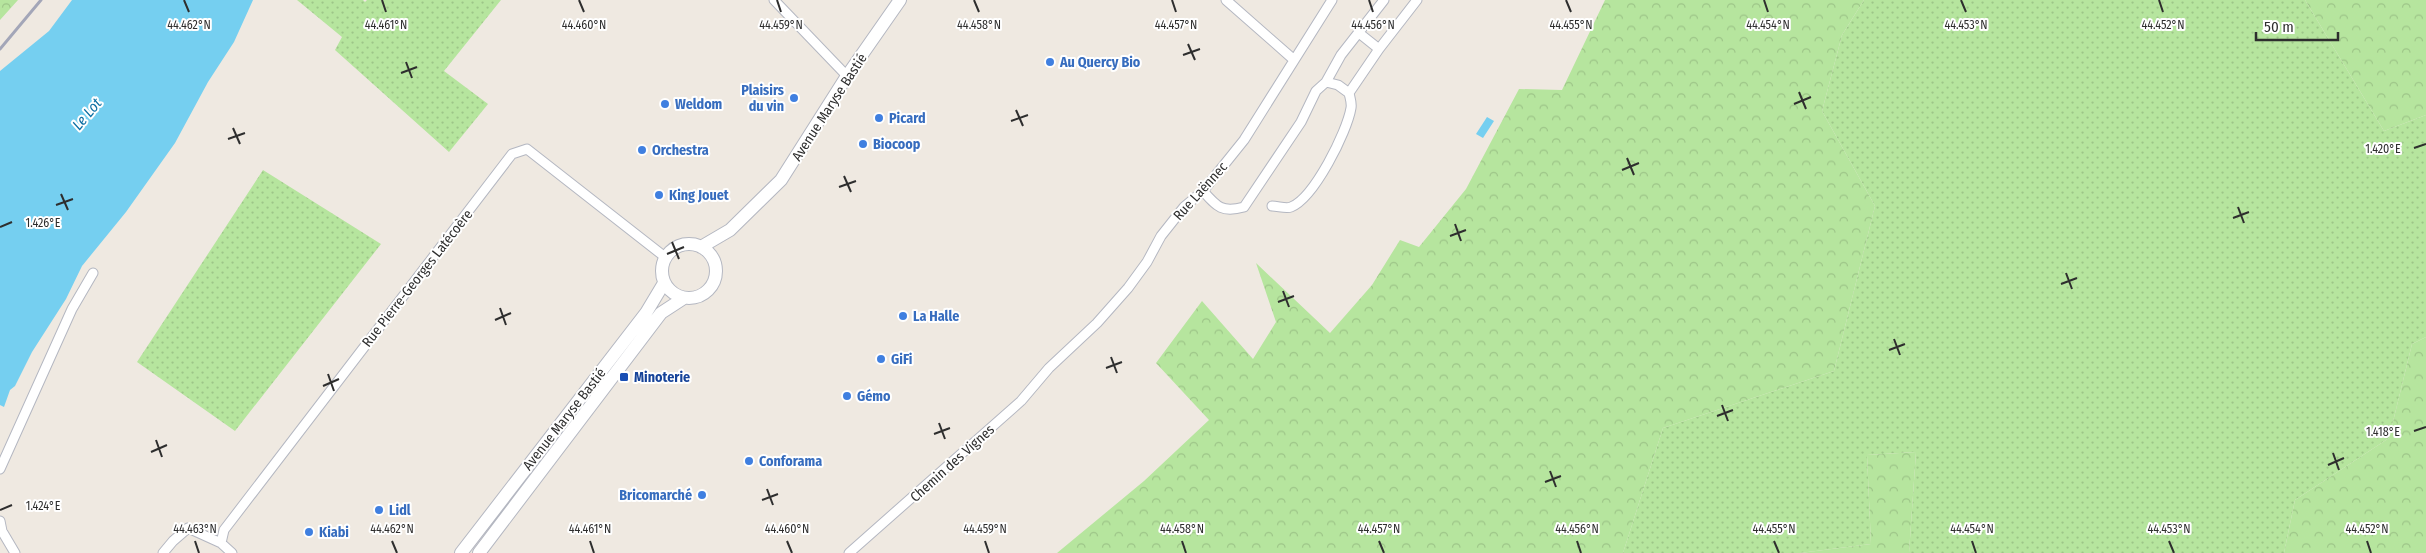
<svg xmlns="http://www.w3.org/2000/svg" width="2426" height="553" viewBox="0 0 2426 553" font-family="'Fira Sans Condensed',sans-serif">
<style>
.grass{fill:url(#grass-dots)}
.forest{fill:url(#forest-crowns)}
.water{fill:#75cff0}
.lines{fill:none;stroke-linecap:round;stroke-linejoin:round}
.street-casing{stroke:#b4b7c1;stroke-width:11}
.secondary-casing{stroke:#b4b7c1;stroke-width:14}
.street{stroke:#fff;stroke-width:9}
.secondary{stroke:#fff;stroke-width:12}
.rail{stroke:#a3a6b8;stroke-width:3}
.ticks{fill:none;stroke:#2e2e2e;stroke-width:2}
.shop-dot{fill:#3f7fe0;stroke:#fff;stroke-width:2}
.transit-dot{fill:#1a4fb4;stroke:#fff;stroke-width:2}
.labels{text-anchor:middle;stroke-width:4;stroke-linejoin:round;paint-order:stroke}
.shop-label{font-size:14px;font-weight:bold;fill:#366cbe;stroke:#fff;text-anchor:start}
.street-label{font-size:14px;fill:#2e2e2e;stroke:#fff}
.transit-label{font-size:14px;font-weight:bold;fill:#164399;stroke:#fff;text-anchor:start}
.water-label{font-size:15px;font-style:italic;fill:#0d6fa3;stroke:#fff}
.ticks-label{font-size:12px;text-anchor:middle;fill:#2e2e2e;stroke:#fff;stroke-width:4;stroke-linejoin:round;paint-order:stroke}
</style>
<defs>
<pattern id="grass-dots" width="8" height="8" patternUnits="userSpaceOnUse" patternTransform="scale(1.25)"><rect width="8" height="8" fill="#b6e59e"/><path d="M2 2h.1M6 6h.1" fill="none" stroke="#9dc588" stroke-width="1.8" stroke-linecap="round"/></pattern>
<pattern id="forest-crowns" width="20" height="18" patternUnits="userSpaceOnUse" patternTransform="scale(1.25)"><rect width="20" height="18" fill="#b6e59e"/><path d="M2 6a3 3 0 1 1 6 0M12 15a3 3 0 1 1 6 0" fill="none" stroke="#9dc588"/></pattern>
</defs>
<rect width="100%" height="100%" fill="#efe9e1"/>
<!-- grass -->
<path class="grass" d="M297 0H363L365 2 367 0H501L444 71 488 104 449 152 335 50 342 37Z
M1864 0H2305L2384 131 2426 115V337L2412 344 2389 438 2295 500 2284 553H1909L1916 452 1867 455 1871 544 1800 553H1623L1663 428 1834 371 1875 206 1822 111 1842 35Z
M263 170 381 244 235 431 137 362Z"/>
<!-- forest -->
<path class="forest" d="M0 0H18L0 20Z
M1605 0H1864L1842 35 1822 111 1875 206 1834 371 1663 428 1623 553H1057L1144 481 1209 420 1156 363 1202 301 1253 359 1276 322 1256 263 1330 333 1372 285 1400 240 1419 247 1466 189 1519 89 1562 90Z
M2305 0H2426V115L2384 131Z
M2426 337V553H2284L2295 500 2389 438 2412 344Z
M1916 452 1909 553H1800L1871 544 1867 455Z"/>
<!-- water -->
<path class="water" d="M72 0H253L234 42 208 82 175 143 126 212 82 266 66 299 32 352 15 386 10 390 4 407 0 405V71L49 31Z
M1487 117 1494 121 1483 138 1476 134Z"/>
<g class="lines">
<!-- street casing -->
<g class="street-casing">
<path id="street" d="M774 0 847 76
M1226 0 1293 59
M1359 33 1379 49 1417 0
M1326 82 1341 55 1384 0
M1349 93 1379 49
M1203 191C1217 207 1222 213 1244 207L1301 122 1316 91 1326 82 1338 85 1349 93C1350 98 1352 103 1351 108 1347 132 1314 198 1291 207 1286 209 1278 206 1272 206
M0 469 72 309 93 273
M0 521 2 531 15 553
M163 553 173 541 188 528 221 543
M232 553 221 543 224 530 512 154 527 149 665 257
M849 553 1021 401 1049 368 1097 323 1128 288 1147 262 1161 236 1184 207 1203 191 1244 140 1332 0"/>
</g>
<!-- secondary casing -->
<g class="secondary-casing">
<path id="secondary" d="M662 271a27 27 0 1 1 54 0a27 27 0 1 1-54 0Z
M701 247 730 230 781 180 847 76 900 0
M461 553 646 313 664 283
M479 553 661 313 684 298"/>
</g>
<!-- street -->
<use href="#street" class="street"/>
<!-- secondary -->
<use href="#secondary" class="secondary"/>
<!-- rail -->
<path class="rail" d="M0 49 41 0"/>
</g>
<!-- ticks -->
<path class="ticks" d="M184 0 189 12M382 0 386 12M579 0 584 12M777 0 781 12M974 0 979 12M1172 0 1176 12M1369 0 1373 12M1566 0 1571 12M1764 0 1768 12M1961 0 1966 12M2159 0 2163 12M1188 44 1195 60M1183 55 1200 49M406 62 412 78M401 73 417 67M1799 92 1806 109M1794 104 1811 97M1016 110 1023 126M1011 121 1028 115M233 128 240 144M228 139 245 133M2414 148 2426 144M1627 158 1634 175M1622 170 1639 163M844 176 851 192M839 187 856 181M61 194 68 210M56 205 73 199M2238 207 2244 223M2233 218 2249 212M1455 224 1461 241M0 227 12 222M1450 236 1466 230M672 242 679 259M667 254 684 247M2066 273 2072 289M2061 284 2077 278M1283 291 1289 307M1278 302 1294 296M500 308 506 325M495 320 511 313M1894 339 1900 355M1889 350 1905 344M1111 357 1117 373M1106 368 1122 362M328 374 334 391M323 386 339 379M1722 405 1728 421M1717 416 1733 410M939 423 945 439M2414 431 2426 427M934 434 950 428M156 440 162 457M151 452 167 445M2333 453 2339 470M2328 465 2344 458M1550 471 1556 487M1545 482 1561 476M767 489 773 505M762 500 778 494M0 510 12 505M195 541 199 553M392 541 397 553M590 541 594 553M787 541 792 553M985 541 989 553M1182 541 1186 553M1379 541 1384 553M1577 541 1581 553M1774 541 1779 553M1972 541 1976 553M2169 541 2174 553M2367 541 2371 553"/>
<!-- markers -->
<g class="shop-dot">
<circle cx="1050" cy="62" r="5"/>
<circle cx="794" cy="98" r="5"/>
<circle cx="665" cy="104" r="5"/>
<circle cx="879" cy="118" r="5"/>
<circle cx="863" cy="144" r="5"/>
<circle cx="642" cy="150" r="5"/>
<circle cx="659" cy="195" r="5"/>
<circle cx="903" cy="316" r="5"/>
<circle cx="881" cy="359" r="5"/>
<circle cx="847" cy="396" r="5"/>
<circle cx="749" cy="461" r="5"/>
<circle cx="702" cy="495" r="5"/>
<circle cx="379" cy="510" r="5"/>
<circle cx="309" cy="532" r="5"/>
</g>
<rect class="transit-dot" x="619" y="372" width="10" height="10" rx="2.5"/>
<g class="labels">
<!-- shop labels -->
<g class="shop-label">
<text x="1060" y="67">Au Quercy Bio</text>
<text x="784" y="95" text-anchor="end">Plaisirs<tspan x="784" dy="16">du vin</tspan></text>
<text x="675" y="109">Weldom</text>
<text x="889" y="123">Picard</text>
<text x="873" y="149">Biocoop</text>
<text x="652" y="155">Orchestra</text>
<text x="669" y="200">King Jouet</text>
<text x="913" y="321">La Halle</text>
<text x="891" y="364">GiFi</text>
<text x="857" y="401">Gémo</text>
<text x="759" y="466">Conforama</text>
<text x="692" y="500" text-anchor="end">Bricomarché</text>
<text x="389" y="515">Lidl</text>
<text x="319" y="537">Kiabi</text>
</g>
<!-- street labels -->
<g class="street-label">
<text transform="translate(829 107) rotate(-57)" y="5">Avenue Maryse Bastié</text>
<text transform="translate(1200 191) rotate(-48)" y="5">Rue Laënnec</text>
<text transform="translate(417 278) rotate(-52)" y="5">Rue Pierre-Georges Latécoère</text>
<text transform="translate(564 419) rotate(-52)" y="5">Avenue Maryse Bastié</text>
<text transform="translate(952 463) rotate(-42)" y="5">Chemin des Vignes</text>
</g>
<!-- transit labels -->
<g class="transit-label">
<text x="634" y="382">Minoterie</text>
</g>
<!-- water labels -->
<g class="water-label">
<text transform="translate(87 114) rotate(-50)" y="5">Le Lot</text>
</g>
</g>
<g class="ticks-label">
<text x="189" y="29">44.462°N</text>
<text x="386" y="29">44.461°N</text>
<text x="584" y="29">44.460°N</text>
<text x="781" y="29">44.459°N</text>
<text x="979" y="29">44.458°N</text>
<text x="1176" y="29">44.457°N</text>
<text x="1373" y="29">44.456°N</text>
<text x="1571" y="29">44.455°N</text>
<text x="1768" y="29">44.454°N</text>
<text x="1966" y="29">44.453°N</text>
<text x="2163" y="29">44.452°N</text>
<text x="2383" y="153">1.420°E</text>
<text x="43" y="227">1.426°E</text>
<text x="2383" y="436">1.418°E</text>
<text x="43" y="510">1.424°E</text>
<text x="195" y="533">44.463°N</text>
<text x="392" y="533">44.462°N</text>
<text x="590" y="533">44.461°N</text>
<text x="787" y="533">44.460°N</text>
<text x="985" y="533">44.459°N</text>
<text x="1182" y="533">44.458°N</text>
<text x="1379" y="533">44.457°N</text>
<text x="1577" y="533">44.456°N</text>
<text x="1774" y="533">44.455°N</text>
<text x="1972" y="533">44.454°N</text>
<text x="2169" y="533">44.453°N</text>
<text x="2367" y="533">44.452°N</text>
</g>
<!-- scale -->
<path d="M2256 32v8h82v-8" fill="none" stroke="#2e2e2e" stroke-width="2.5"/>
<text x="2264" y="32" font-size="15" fill="#2e2e2e" stroke="#ffffff" stroke-width="4" paint-order="stroke">50 m</text>
</svg>
